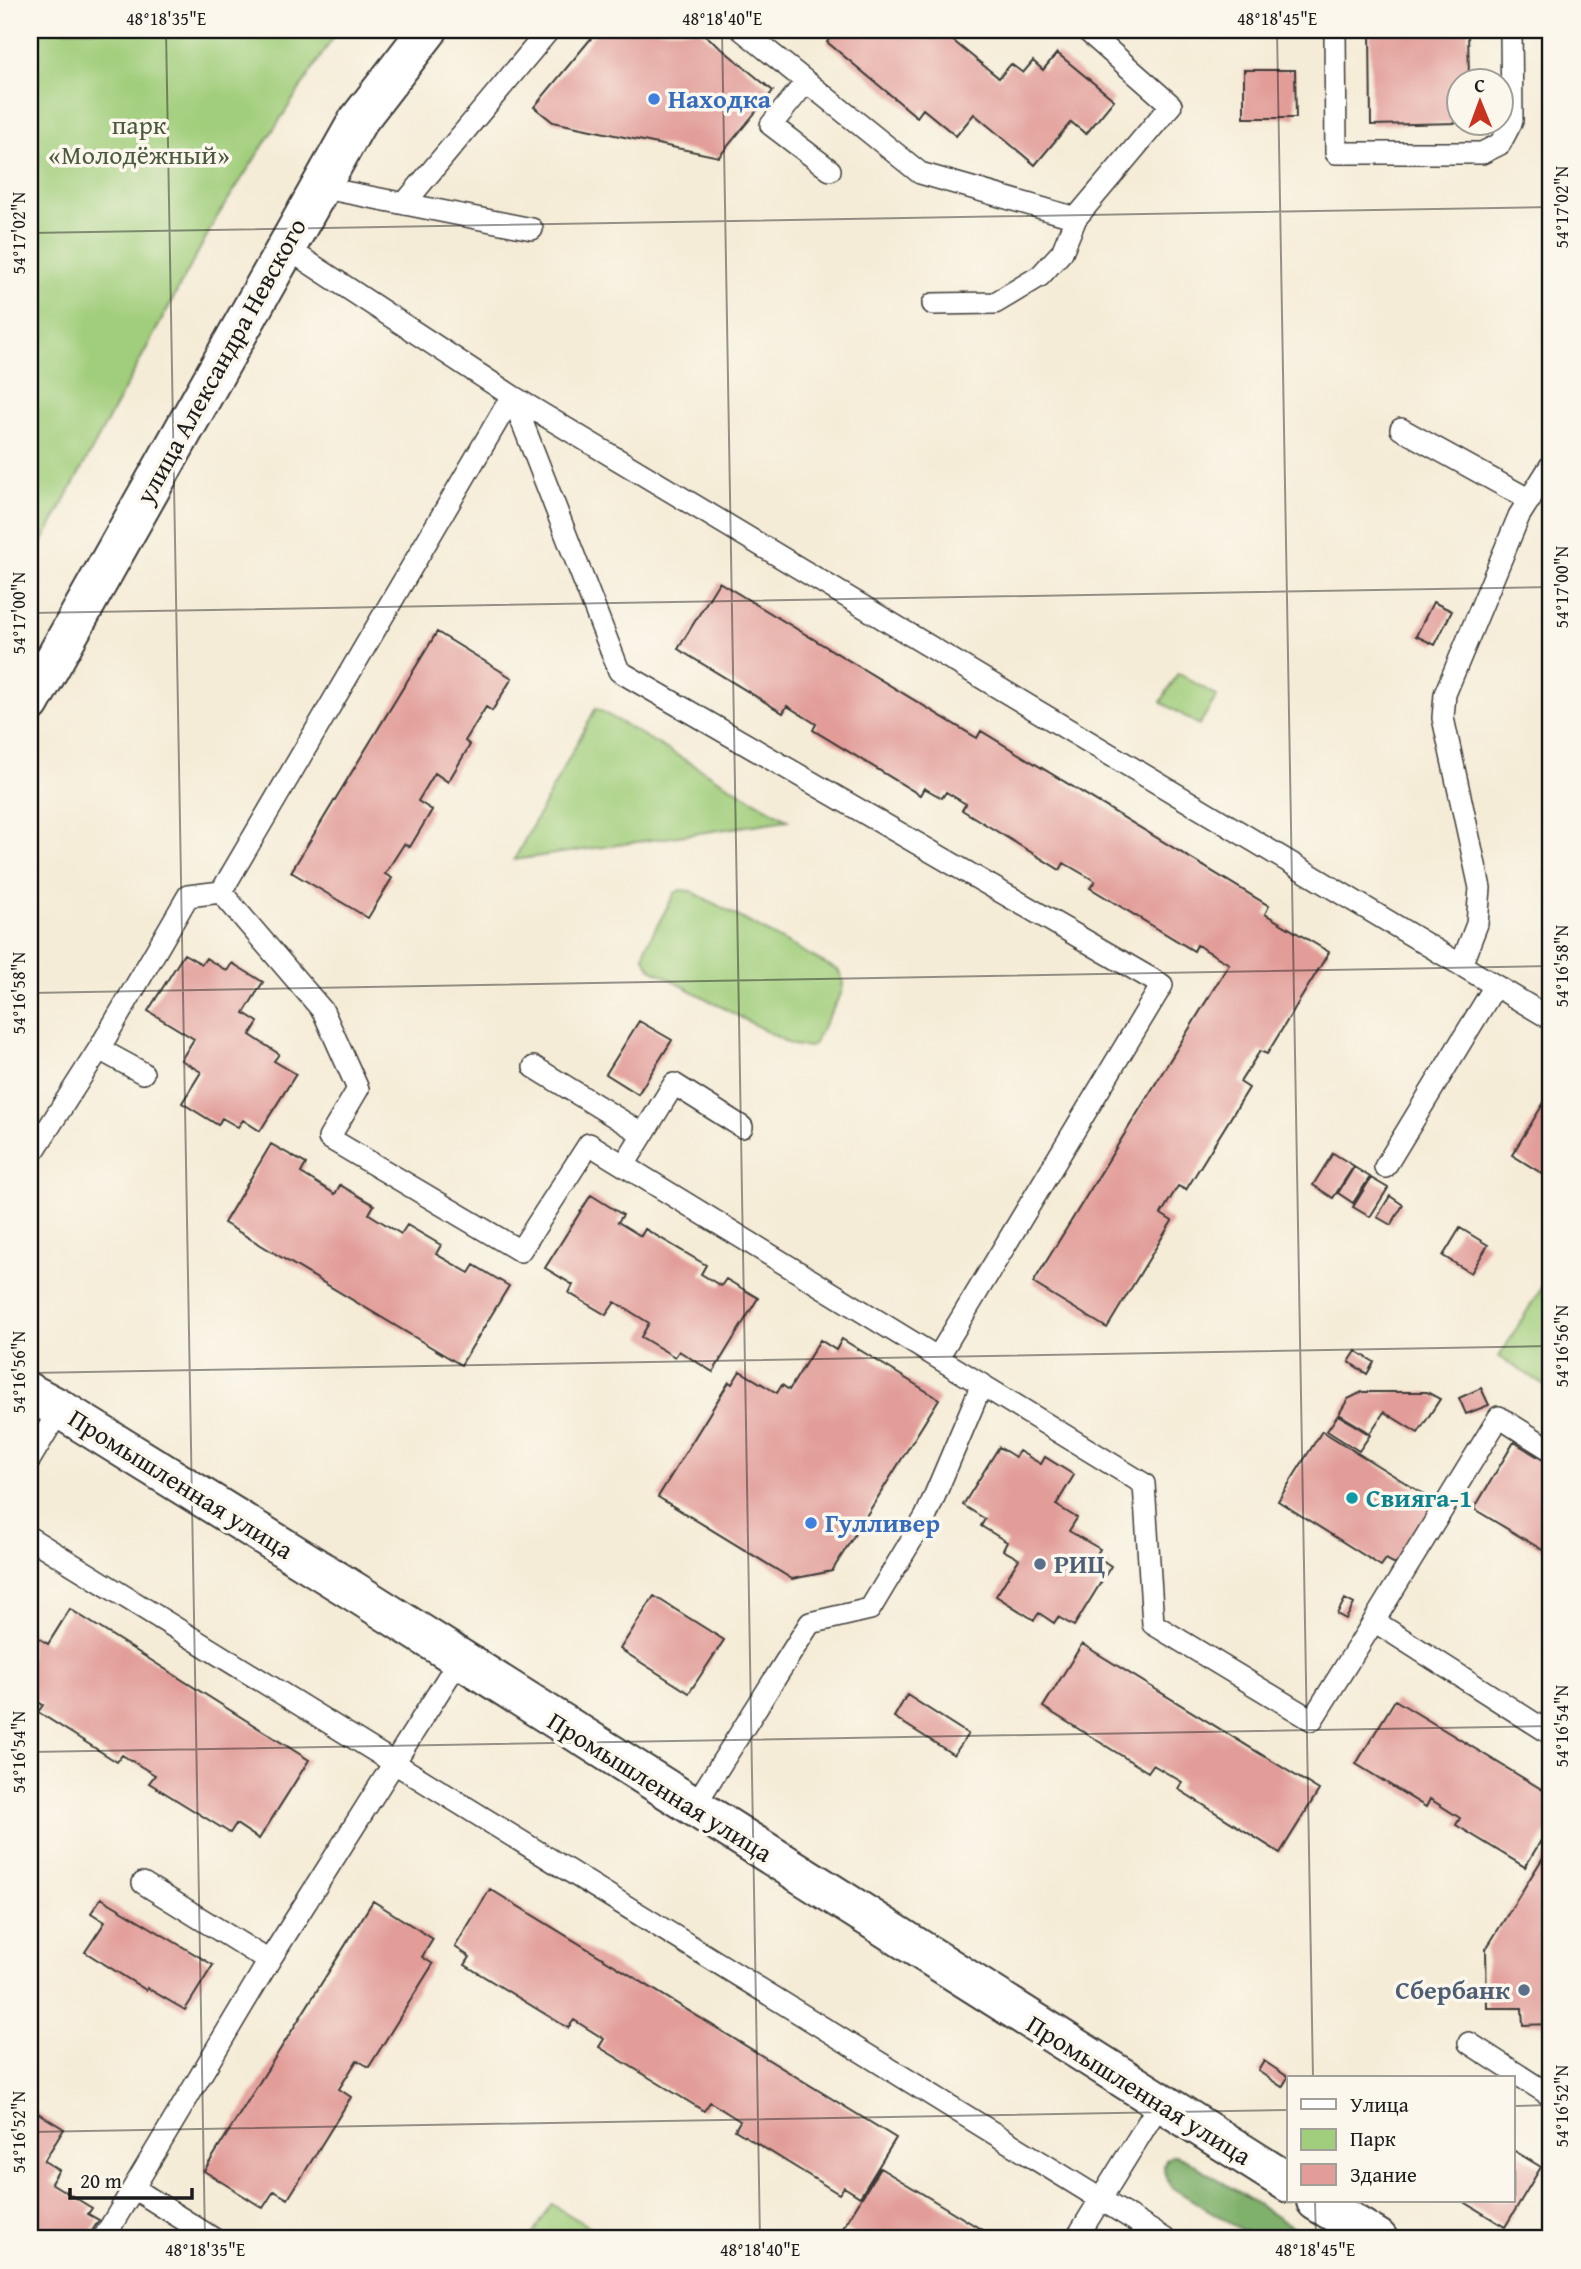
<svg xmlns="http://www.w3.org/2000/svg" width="1581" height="2269" viewBox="0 0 1581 2269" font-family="'Gentium Book Plus',serif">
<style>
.green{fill:#a1ce7c;stroke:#5e754c;stroke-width:2}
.forest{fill:#80b16c;stroke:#4e6644;stroke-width:2}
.building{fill:#e29d99}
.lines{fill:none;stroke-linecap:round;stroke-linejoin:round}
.service-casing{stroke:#3d3b38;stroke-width:24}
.tertiary-casing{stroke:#3d3b38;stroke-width:42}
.service{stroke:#fff;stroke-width:21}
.tertiary{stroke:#fff;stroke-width:38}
.ticks{fill:none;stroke:#1c1c1c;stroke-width:2;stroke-opacity:0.45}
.shop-dot{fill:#3f7fe0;stroke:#fbf7ec;stroke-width:2.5}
.culture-dot{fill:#0f9aa8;stroke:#fbf7ec;stroke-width:2.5}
.service-dot{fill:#5c6f8a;stroke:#fbf7ec;stroke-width:2.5}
.labels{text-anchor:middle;stroke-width:7;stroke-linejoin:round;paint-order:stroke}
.shop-label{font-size:26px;font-weight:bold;fill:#366cbe;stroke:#fbf7ec;text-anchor:start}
.park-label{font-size:26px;fill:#4b5a3e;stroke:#fbf7ec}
.street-label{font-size:26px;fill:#1c1c1c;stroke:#fbf7ec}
.culture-label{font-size:26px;font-weight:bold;fill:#0d838f;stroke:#fbf7ec;text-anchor:start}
.service-label{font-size:26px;font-weight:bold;fill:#4e5e75;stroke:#fbf7ec;text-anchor:start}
.neatline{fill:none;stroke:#1c1c1c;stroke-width:2.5}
.ticks-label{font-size:18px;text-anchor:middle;fill:#1c1c1c}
</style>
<rect width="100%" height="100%" fill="#fbf7ec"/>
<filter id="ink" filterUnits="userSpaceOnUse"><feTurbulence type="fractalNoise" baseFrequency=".0143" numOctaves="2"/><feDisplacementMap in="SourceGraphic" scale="14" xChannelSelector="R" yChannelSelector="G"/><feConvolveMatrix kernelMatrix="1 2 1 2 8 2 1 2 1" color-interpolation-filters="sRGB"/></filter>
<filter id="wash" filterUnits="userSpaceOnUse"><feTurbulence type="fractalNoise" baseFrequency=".00686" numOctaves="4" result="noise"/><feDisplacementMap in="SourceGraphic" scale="28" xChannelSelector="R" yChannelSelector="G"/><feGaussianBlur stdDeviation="1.57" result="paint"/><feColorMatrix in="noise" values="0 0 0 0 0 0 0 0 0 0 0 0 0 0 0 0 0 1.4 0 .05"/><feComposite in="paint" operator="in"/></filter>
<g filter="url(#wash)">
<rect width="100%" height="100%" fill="#f5ecd7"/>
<!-- green -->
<path class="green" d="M30 30H338L217 217 30 565Z
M1178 673 1217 696 1199 725 1161 702Z
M596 708 788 820 514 860Z
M680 890 691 891 839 971 843 981 842 992 813 1045 809 1047 792 1045 651 969 644 957 646 946 675 893Z
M1543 1285 1551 1290V1389L1499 1357Z
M552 2204 608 2239H530Z"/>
<!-- forest -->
<path class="forest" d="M1175 2155 1184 2158 1312 2239H1256L1171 2187C1164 2176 1158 2159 1175 2155Z"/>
<g id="blocks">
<!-- building -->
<path class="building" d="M598 30H699L773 91 719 157 553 122 534 107Z
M826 30H924L933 37 940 30 999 78 1011 64 1023 73 1033 61 1043 70 1057 53 1114 100 1086 134 1071 122 1035 165 974 114 956 136 923 109 917 117 827 42 832 35Z
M1370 30H1468L1469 80H1458V123L1371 125Z
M1244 70H1295L1296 118H1244Z
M719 582 977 738 981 731 1269 906 1265 914 1329 952 1267 1054 1260 1051 1240 1082 1249 1088 1186 1190 1178 1186 1161 1214 1172 1221 1107 1328 1033 1283 1229 964 1197 945 1194 951 1090 888 1095 881 1064 863 1060 870 962 810 966 804 946 792 942 798 924 788 920 795 813 730 816 724 787 706 783 713 678 649Z
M1433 602 1452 611 1435 645 1416 636Z
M437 632 512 678 492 711 486 707 465 741 470 745 448 782 435 773 418 801 432 810 410 847 404 844 385 874 392 878 368 918 291 872Z
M184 954 202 964 206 958 227 971 232 963 263 982 244 1013 258 1022 250 1035 279 1054 274 1061 296 1074 260 1131 243 1120 238 1127 222 1118 218 1125 182 1103 201 1072 181 1060 194 1039 148 1011Z
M639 1021 672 1040 638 1094 606 1074Z
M1551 1091V1179L1512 1155Z
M271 1144 306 1164 301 1173 335 1194 340 1185 374 1205 369 1214 401 1234 407 1225 441 1245 436 1254 469 1273 474 1265 509 1286 461 1365 224 1223Z
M1333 1153 1354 1166 1333 1198 1313 1185Z
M1354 1167 1370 1177 1353 1203 1338 1193Z
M1371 1178 1388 1188 1370 1217 1353 1207Z
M591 1195 623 1215 618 1222 641 1236 645 1229 706 1265 701 1274 721 1286 726 1279 758 1298 713 1372 679 1351 675 1357 641 1337 649 1323 615 1302 606 1315 569 1293 573 1285 545 1268Z
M1390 1196 1403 1205 1391 1225 1377 1217Z
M1460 1228 1488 1245 1471 1273 1443 1256Z
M842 1339 939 1399 832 1571 792 1579 658 1497 729 1382 732 1384 740 1371 777 1393 782 1385 789 1390 820 1340 836 1350Z
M1356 1351 1374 1362 1367 1374 1349 1362Z
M1481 1388 1489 1405 1466 1414 1459 1398Z
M1362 1392H1427L1440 1399 1418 1433 1384 1412 1370 1433 1339 1414 1348 1399Z
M1338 1415 1370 1435 1359 1451 1327 1431Z
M1322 1431 1425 1495 1422 1501 1433 1508 1397 1565 1386 1559 1381 1566 1278 1501Z
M1514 1442 1551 1465V1555L1474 1509Z
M999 1447 1015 1457 1019 1451 1041 1464 1045 1457 1074 1475 1056 1505 1077 1518 1069 1531 1100 1549 1096 1556 1111 1566 1074 1626 1058 1617 1054 1623 1039 1613 1034 1620 996 1596 1019 1559 1003 1550 1007 1542 981 1526 985 1519 963 1505Z
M654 1596 724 1640 689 1693 620 1649Z
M1345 1599 1354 1604 1346 1619 1337 1614Z
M70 1609 309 1760 259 1839 236 1824 230 1833 149 1783 155 1775 122 1755 117 1762 38 1712 43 1705 30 1697V1632L48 1644Z
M1082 1644 1319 1790 1280 1853 1178 1789 1182 1782 1153 1765 1148 1772 1043 1707Z
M907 1695 968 1734 954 1755 894 1717Z
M1395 1700 1551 1795V1824L1525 1867 1456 1825 1460 1818 1430 1799 1426 1807 1356 1764Z
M1544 1856 1551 1861V2024L1523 2025 1522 2008H1487L1486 1949Z
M490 1889 896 2138 860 2197 844 2187 839 2194 735 2130 740 2121 710 2102 704 2111 599 2047 604 2039 574 2020 568 2028 465 1965 470 1957 455 1947Z
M101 1898 213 1965 185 2010 147 1988 146 1990 85 1952 105 1922 91 1913Z
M373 1901 433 1939 422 1957 433 1964 369 2067 357 2060 339 2089 351 2097 288 2199 274 2191 263 2208 204 2171Z
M1264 2061 1288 2077 1282 2087 1258 2071Z
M30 2108 64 2129 44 2161 59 2170 51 2183 92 2208 88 2214 99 2220 87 2239H30Z
M1513 2150 1541 2167 1505 2227 1463 2201H1513Z
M880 2168 946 2208 997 2239H863L843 2228Z"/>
</g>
</g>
<g filter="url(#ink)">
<use href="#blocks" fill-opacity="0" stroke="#3d3b38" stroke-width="2"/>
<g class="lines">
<!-- service casing -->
<g class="service-casing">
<path id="service" d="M742 30 920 173 1076 218 1062 252 1040 276 995 303 933 304
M1335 30 1336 153H1482L1500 144 1512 121 1511 30
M806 82 771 125 830 170
M319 187 532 229
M404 204 549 30
M1076 218 1171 105 1086 30
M285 247 512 396 1551 1019
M512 396 619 671 1162 985 938 1357
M1401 429 1530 500
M221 892 512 396
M1461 965 1477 924 1480 888 1443 718 1445 694 1519 516 1551 465
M534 1067 643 1134
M143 1073 99 1049 188 896 221 892 323 1011 358 1089 329 1138 520 1251 589 1144 1144 1484 1153 1624 1312 1720 1374 1621 1551 1734
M30 1151 35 1149 99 1049
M624 1165 674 1084 742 1127
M1385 1167 1495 986
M30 1459 60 1409
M30 1538 1165 2239
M1374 1621 1499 1417 1551 1450
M693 1808 810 1623 870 1609 926 1516 982 1384
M143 1883 269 1961
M1469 2043 1551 2096
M135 2189 214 2239
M103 2239 269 1961 459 1660
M1076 2239 1160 2103"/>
</g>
<!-- tertiary casing -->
<g class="tertiary-casing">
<path id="tertiary" d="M30 703 357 122 428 30
M30 1393 60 1409 355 1592 1289 2183
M1316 2201 1378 2239"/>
</g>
<!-- service -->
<use href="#service" class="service"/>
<!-- tertiary -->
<use href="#tertiary" class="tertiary"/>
</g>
</g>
<!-- ticks -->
<path class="ticks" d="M166 30 205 2239M722 30 760 2239M1277 30 1313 2078M30 233 1551 207M30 613 1551 587M30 993 1551 966M30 1373 1551 1346M30 1752 1551 1726M1513 2106 1551 2105M30 2132 1289 2110M1315 2201 1316 2239"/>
<!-- markers -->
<g class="shop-dot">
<circle cx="654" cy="99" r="7"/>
<circle cx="811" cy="1523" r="7"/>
</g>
<circle class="culture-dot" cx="1352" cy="1498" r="7"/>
<g class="service-dot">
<circle cx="1040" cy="1564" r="7"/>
<circle cx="1524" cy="1990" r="7"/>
</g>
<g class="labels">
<!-- shop labels -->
<g class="shop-label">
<text x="668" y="108">Находка</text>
<text x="825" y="1532">Гулливер</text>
</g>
<!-- park labels -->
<g class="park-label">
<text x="139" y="134">парк<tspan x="139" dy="30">«Молодёжный»</tspan></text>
</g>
<!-- street labels -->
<g class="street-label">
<text transform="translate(221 361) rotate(-61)" y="9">улица Александра Невского</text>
<text transform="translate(181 1484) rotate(32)" y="9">Промышленная улица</text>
<text transform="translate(660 1787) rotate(32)" y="9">Промышленная улица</text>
<text transform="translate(1139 2090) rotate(32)" y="9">Промышленная улица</text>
</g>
<!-- culture labels -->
<g class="culture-label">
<text x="1366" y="1507">Свияга-1</text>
</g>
<!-- service labels -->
<g class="service-label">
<text x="1054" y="1573">РИЦ</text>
<text x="1510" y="1999" text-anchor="end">Сбербанк</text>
</g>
</g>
<!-- margin -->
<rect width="1581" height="2269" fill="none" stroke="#fbf7ec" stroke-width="77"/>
<!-- legend -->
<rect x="1287" y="2076" width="228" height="126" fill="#fbf7ec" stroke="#a29f99" stroke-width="2"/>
<rect x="1301" y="2099" width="35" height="10" fill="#ffffff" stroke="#a29f99" stroke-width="2"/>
<text x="1350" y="2112" font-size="21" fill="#1c1c1c">Улица</text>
<rect x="1301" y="2129" width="35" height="21" fill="#a1ce7c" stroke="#a29f99" stroke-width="2"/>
<text x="1350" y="2146" font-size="21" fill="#1c1c1c">Парк</text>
<rect x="1301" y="2164" width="35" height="21" fill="#e29d99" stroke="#a29f99" stroke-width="2"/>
<text x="1350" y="2182" font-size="21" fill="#1c1c1c">Здание</text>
<!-- north arrow -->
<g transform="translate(1480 102) rotate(359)"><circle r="33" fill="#fbf7ec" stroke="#a29f99" stroke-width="2"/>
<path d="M0-5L12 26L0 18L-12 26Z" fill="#c8321e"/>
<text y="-10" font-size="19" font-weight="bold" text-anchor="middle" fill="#1c1c1c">С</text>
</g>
<!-- scale -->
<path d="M70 2188v10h122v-10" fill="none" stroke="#1c1c1c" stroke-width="3.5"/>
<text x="80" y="2188" font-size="21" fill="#1c1c1c" stroke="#fbf7ec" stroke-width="5" paint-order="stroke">20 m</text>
<rect x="38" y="38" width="1504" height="2192" class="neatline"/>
<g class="ticks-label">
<text x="166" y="25">48°18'35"E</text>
<text x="722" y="25">48°18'40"E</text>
<text x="1277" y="25">48°18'45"E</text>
<text transform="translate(1562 207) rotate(-90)" y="6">54°17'02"N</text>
<text transform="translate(19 233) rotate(-90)" y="6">54°17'02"N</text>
<text transform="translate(1562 587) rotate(-90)" y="6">54°17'00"N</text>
<text transform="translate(19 613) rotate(-90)" y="6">54°17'00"N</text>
<text transform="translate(1562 966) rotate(-90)" y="6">54°16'58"N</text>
<text transform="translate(19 993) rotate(-90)" y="6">54°16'58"N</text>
<text transform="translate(1562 1346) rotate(-90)" y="6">54°16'56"N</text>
<text transform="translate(19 1372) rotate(-90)" y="6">54°16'56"N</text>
<text transform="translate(1562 1726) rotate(-90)" y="6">54°16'54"N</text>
<text transform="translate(19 1752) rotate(-90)" y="6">54°16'54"N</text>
<text transform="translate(1562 2106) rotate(-90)" y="6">54°16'52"N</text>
<text transform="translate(19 2132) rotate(-90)" y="6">54°16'52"N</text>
<text x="205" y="2256">48°18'35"E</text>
<text x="760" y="2256">48°18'40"E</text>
<text x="1315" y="2256">48°18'45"E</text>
</g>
</svg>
